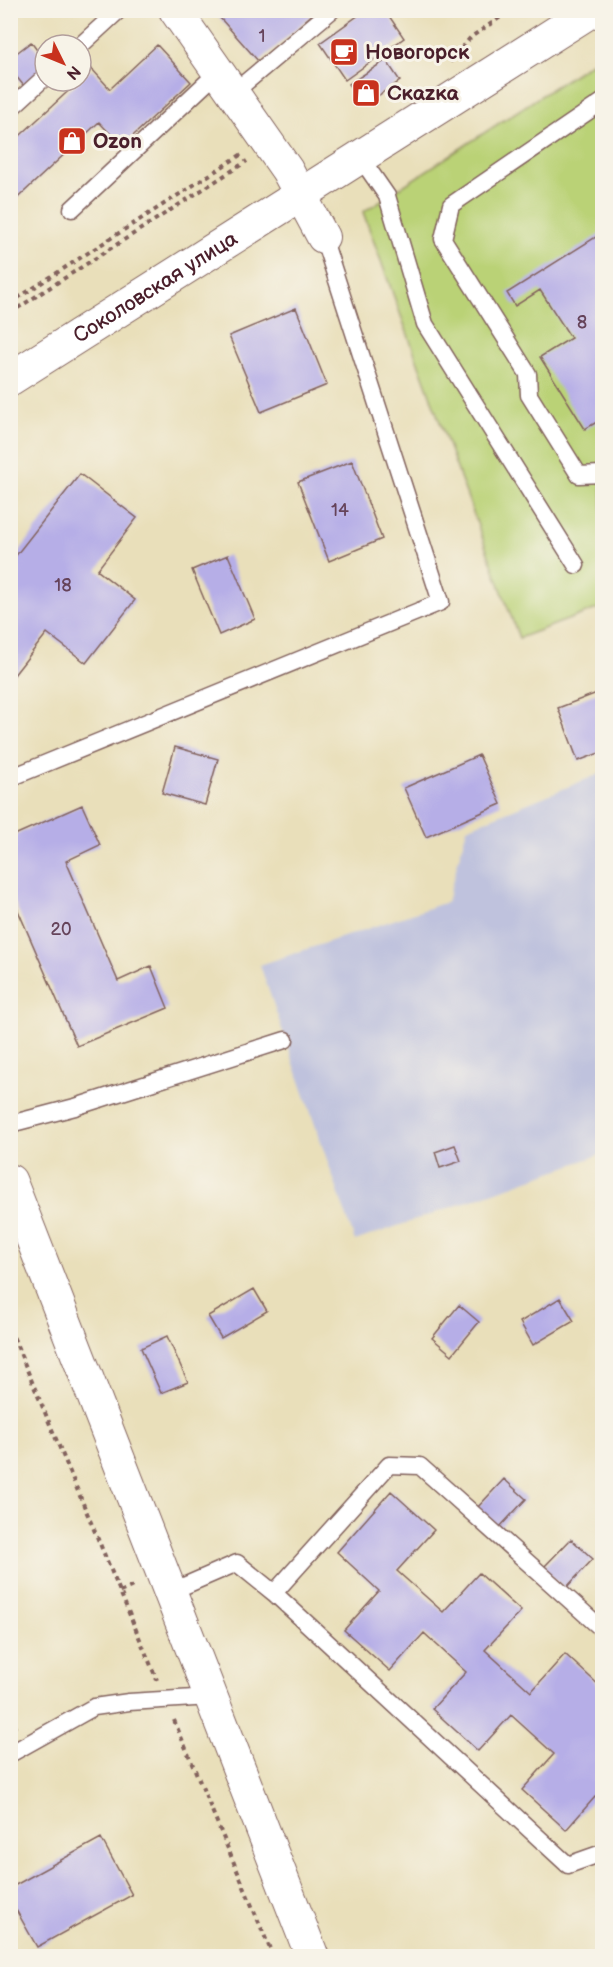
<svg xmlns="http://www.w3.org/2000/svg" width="613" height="1967" viewBox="0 0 613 1967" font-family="'Balsamiq Sans',sans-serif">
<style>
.industrial{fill:#bfc2dd}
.green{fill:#bad276;stroke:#827850;stroke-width:1.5}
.building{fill:#b6aee7}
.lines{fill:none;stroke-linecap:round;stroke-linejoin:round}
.lane-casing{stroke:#82625d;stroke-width:19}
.street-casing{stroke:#82625d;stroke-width:34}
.secondary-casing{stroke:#82625d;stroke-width:35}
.path{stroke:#82625d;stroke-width:4;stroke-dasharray:4.5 4.5;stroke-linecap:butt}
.lane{stroke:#fff;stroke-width:16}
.street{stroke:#fff;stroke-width:32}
.secondary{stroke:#fff;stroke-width:33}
.labels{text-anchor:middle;stroke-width:6;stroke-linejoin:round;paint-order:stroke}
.number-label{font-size:18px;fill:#65435a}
.poi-label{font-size:21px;font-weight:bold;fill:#4a1f2b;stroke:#f7f3e8;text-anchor:start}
.street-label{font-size:21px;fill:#4a1f2b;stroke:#f7f3e8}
</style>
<rect width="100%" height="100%" fill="#f7f3e8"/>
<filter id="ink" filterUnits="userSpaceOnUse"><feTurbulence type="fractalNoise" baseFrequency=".0167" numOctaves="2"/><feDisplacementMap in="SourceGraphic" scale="12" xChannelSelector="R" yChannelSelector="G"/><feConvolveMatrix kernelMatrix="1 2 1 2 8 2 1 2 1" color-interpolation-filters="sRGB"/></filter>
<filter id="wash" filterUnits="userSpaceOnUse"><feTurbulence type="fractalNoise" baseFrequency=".008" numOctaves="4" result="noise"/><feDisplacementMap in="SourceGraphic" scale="24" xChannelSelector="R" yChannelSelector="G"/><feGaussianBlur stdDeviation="1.35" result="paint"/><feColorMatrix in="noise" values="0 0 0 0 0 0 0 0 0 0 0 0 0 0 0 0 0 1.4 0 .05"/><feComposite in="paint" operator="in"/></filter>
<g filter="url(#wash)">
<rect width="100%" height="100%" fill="#e9dfba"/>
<!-- industrial -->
<path class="industrial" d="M602 773V1154L355 1241 260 965 447 902 467 828Z"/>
<!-- green -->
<path class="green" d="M602 56V607L519 638 363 212Z"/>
<g id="blocks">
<!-- building -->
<path class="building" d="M213 10H317L259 62Z
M366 10H385L404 38 345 80 320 43Z
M31 42 45 61V70L24 86 10 69V58Z
M157 45 191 82 122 146 99 122 10 205V145L92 69 110 89Z
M386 60 400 81 364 105 349 84Z
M602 233V419L585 429 540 357 571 338 540 290 515 306 507 293Z
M296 308 327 385 261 412 229 336Z
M352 461 382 539 329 561 298 482Z
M80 474 137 518 97 570 135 600 86 663 47 633 10 680V563Z
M228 555 255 619 219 635 192 570Z
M602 691V752L578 761 558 708Z
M175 747 218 759 205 805 162 793Z
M479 755 501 804 426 837 404 788Z
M82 805 100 845 66 861 118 981 151 966 168 1008 77 1046 10 892V837Z
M455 1145 461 1161 440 1168 435 1152Z
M254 1289 267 1311 221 1338 208 1316Z
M560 1298 574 1321 533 1345 520 1322Z
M459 1305 479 1322 452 1355 432 1338Z
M167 1336 188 1382 161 1393 141 1348Z
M504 1479 526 1499 498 1529 477 1508Z
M391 1491 434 1530 397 1571 443 1612 479 1573 521 1611 485 1650 531 1692 565 1654 602 1688V1789L566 1830 522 1790 554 1754 511 1715 478 1751 432 1709 466 1672 424 1633 390 1671 344 1630 379 1591 337 1552Z
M571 1539 593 1559 565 1589 543 1568Z
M10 1717 16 1727 10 1730Z
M101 1838 132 1895 37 1947 10 1899V1888Z"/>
</g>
</g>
<g filter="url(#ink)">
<use href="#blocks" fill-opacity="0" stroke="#82625d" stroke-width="1.5"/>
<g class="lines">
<!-- lane casing -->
<g class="lane-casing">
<path id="lane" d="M81 45 119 10
M233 93 332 10
M602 102 451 205 443 239 528 374 529 395 579 475 602 474
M10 109 45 77
M360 157 387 196 425 324 576 565
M72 209 218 72
M10 778 441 602 323 237
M10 1124 75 1107 285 1040
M170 1592 237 1563 274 1593 568 1865 602 1853
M274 1593 389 1465 420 1466 602 1629
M10 1754 94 1707 129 1702 211 1697"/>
</g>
<!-- street casing -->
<g class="street-casing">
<path id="street" d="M175 10 287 170 323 237"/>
</g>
<!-- secondary casing -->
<g class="secondary-casing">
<g id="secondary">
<path id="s1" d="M10 379 592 10"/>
<path d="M10 1181 312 1956"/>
</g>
</g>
<!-- path -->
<path class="path" d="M450 62 471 37 511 10
M10 303 242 154
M10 313 247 161
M10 1329 157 1680
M120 1592 135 1585
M174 1720 273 1956"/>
<!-- lane -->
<use href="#lane" class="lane"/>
<!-- street -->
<use href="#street" class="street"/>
<!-- secondary -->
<use href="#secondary" class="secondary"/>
</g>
</g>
<!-- icons -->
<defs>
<g id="cafe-square" transform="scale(1.5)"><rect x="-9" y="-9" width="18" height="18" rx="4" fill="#c8321e" stroke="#f7f3e8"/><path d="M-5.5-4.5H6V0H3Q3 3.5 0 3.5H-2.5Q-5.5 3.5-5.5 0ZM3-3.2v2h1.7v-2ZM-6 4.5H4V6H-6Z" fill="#fff"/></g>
<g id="shop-square" transform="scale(1.5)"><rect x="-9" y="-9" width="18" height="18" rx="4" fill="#c8321e" stroke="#f7f3e8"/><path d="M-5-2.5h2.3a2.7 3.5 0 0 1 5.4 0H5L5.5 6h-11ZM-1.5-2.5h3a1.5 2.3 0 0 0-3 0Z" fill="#fff"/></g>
</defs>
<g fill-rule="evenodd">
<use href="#cafe-square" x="344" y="52"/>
<use href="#shop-square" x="366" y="93"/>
<use href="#shop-square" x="72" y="141"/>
</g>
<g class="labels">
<!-- number labels -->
<g class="number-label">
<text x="262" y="42">1</text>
<text x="582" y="328">8</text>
<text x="340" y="516">14</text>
<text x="63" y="591">18</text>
<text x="61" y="935">20</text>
</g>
<!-- poi labels -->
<g class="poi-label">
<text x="365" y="59">Новогорск</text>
<text x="387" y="100">Скаzка</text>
<text x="93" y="148">Ozon</text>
</g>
<!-- street labels -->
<g class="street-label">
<text dy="7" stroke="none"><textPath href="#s1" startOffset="172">Соколовская улица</textPath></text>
</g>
</g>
<!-- margin -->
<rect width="613" height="1967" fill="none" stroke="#f7f3e8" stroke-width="36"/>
<!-- north arrow -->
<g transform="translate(63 63) rotate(133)"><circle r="28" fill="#f7f3e8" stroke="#b29e9c" stroke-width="1.5"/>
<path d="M0-4.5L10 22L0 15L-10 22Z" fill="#c8321e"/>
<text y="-9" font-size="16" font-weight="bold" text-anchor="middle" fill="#4a1f2b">N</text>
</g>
</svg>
